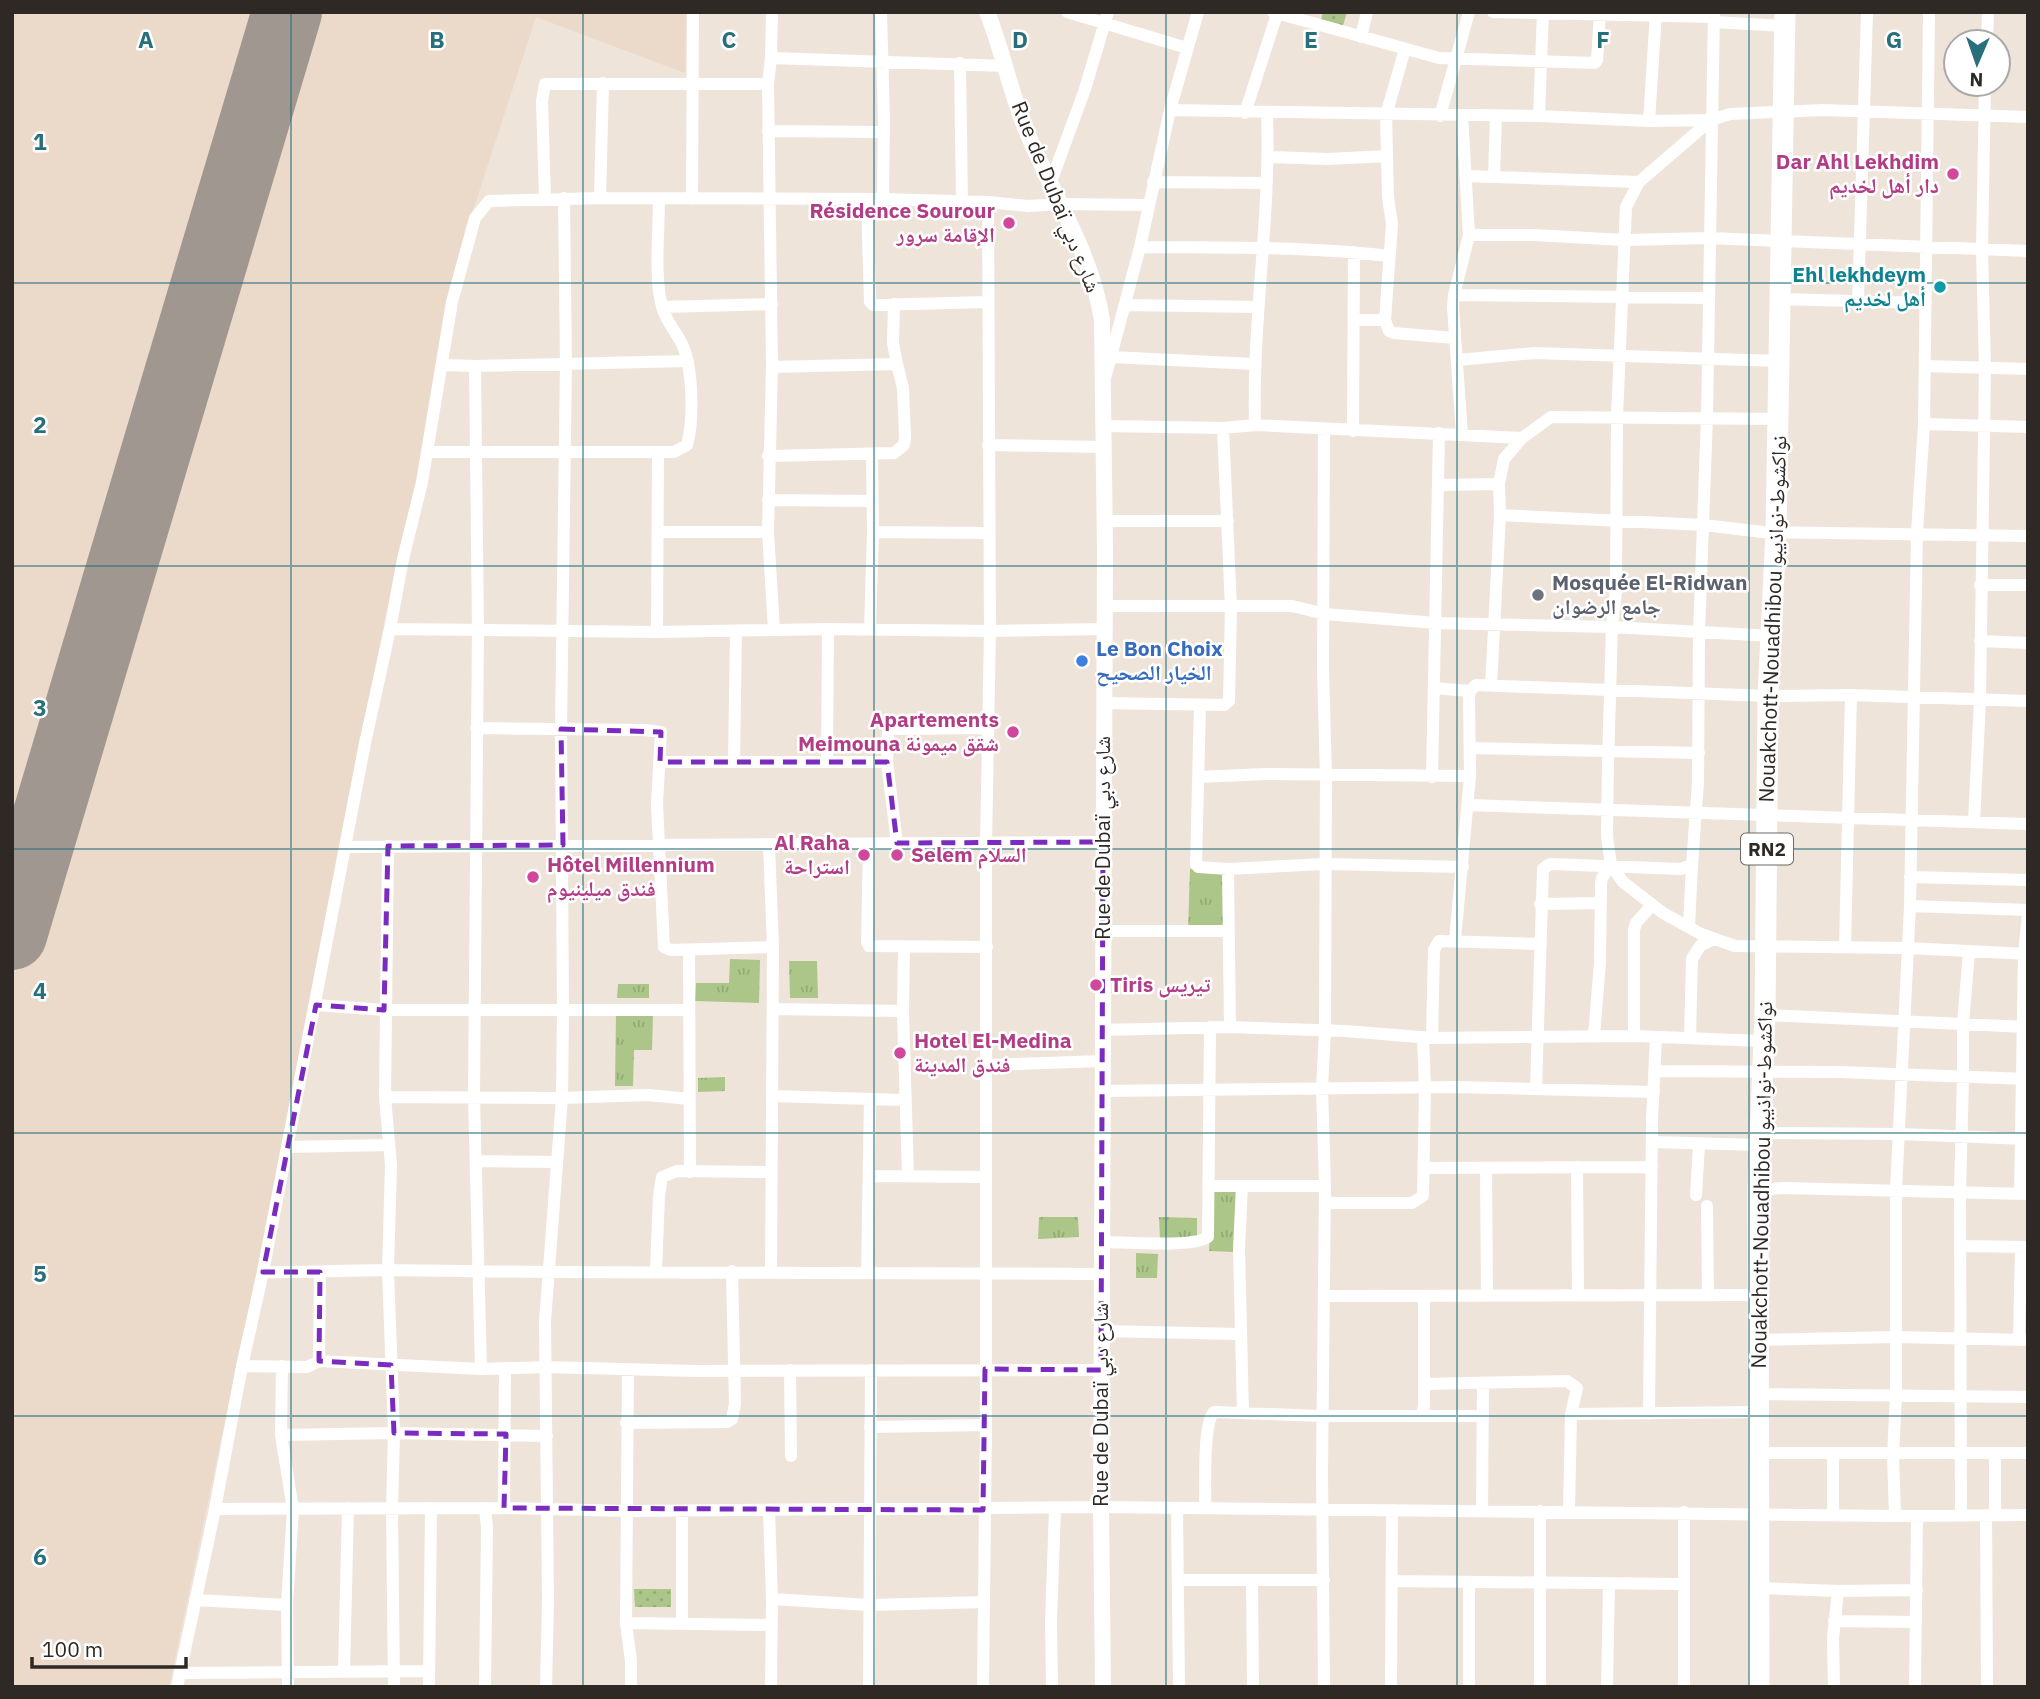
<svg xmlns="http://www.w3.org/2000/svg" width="2040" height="1699" viewBox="0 0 2040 1699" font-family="'IBM Plex Sans','Noto Naskh Arabic',sans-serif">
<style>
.built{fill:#ebd9c9}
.grass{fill:url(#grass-tufts)}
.park{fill:url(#park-dots)}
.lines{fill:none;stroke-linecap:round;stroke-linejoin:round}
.runway{stroke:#a09890;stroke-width:70}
.street{stroke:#fff;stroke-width:12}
.secondary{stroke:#fff;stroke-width:16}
.highway{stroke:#fff;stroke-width:21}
.marked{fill:none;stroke:#7b2cbf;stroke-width:5;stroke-dasharray:14 9;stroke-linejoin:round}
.grid{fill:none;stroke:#276f7b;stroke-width:2;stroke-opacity:0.55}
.hotel-dot{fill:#d1479c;stroke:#fff;stroke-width:2.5}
.culture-dot{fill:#0f9aa8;stroke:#fff;stroke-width:2.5}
.worship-dot{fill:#6b7280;stroke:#fff;stroke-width:2.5}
.shop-dot{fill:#3f7fe0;stroke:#fff;stroke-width:2.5}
.labels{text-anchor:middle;stroke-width:5;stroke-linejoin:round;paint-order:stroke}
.shield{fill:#fff;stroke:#6d6966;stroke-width:2}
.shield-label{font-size:19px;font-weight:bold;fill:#2e2925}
.hotel-label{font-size:21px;font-weight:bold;fill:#b23c85;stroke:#fff;text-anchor:end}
.street-label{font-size:21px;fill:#2e2925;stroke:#fff}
.culture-label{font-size:21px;font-weight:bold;fill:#0d838f;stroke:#fff;text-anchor:end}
.worship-label{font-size:21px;font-weight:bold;fill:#5b616d;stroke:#fff;text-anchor:start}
.shop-label{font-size:21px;font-weight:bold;fill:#366cbe;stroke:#fff;text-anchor:start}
.grid-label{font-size:23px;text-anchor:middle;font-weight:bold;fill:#276f7b;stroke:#fff;stroke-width:5;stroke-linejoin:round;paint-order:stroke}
</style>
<defs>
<pattern id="grass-tufts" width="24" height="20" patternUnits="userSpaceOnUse" patternTransform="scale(1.75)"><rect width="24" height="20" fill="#acc589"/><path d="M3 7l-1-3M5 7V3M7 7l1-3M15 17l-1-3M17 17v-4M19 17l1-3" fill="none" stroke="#94a976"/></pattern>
<pattern id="park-dots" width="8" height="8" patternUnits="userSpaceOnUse" patternTransform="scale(1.75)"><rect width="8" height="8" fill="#acc589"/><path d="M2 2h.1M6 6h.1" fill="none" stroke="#94a976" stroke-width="1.8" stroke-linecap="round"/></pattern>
</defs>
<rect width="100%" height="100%" fill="#efe4d9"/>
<!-- built -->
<path class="built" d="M12 12H686L685 73 536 17 465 235 415 489 384 623 252 1293 169 1687H12Z"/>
<!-- grass -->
<path class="grass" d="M1190 869H1226L1228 928 1188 931Z
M730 959 760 960 759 1003 695 1001 696 983H729Z
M789 961H817L818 998H790Z
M618 984H649V998H617Z
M616 1014 653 1015 652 1050H634L633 1086H615Z
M725 1077V1091L698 1092V1078Z
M1238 1188 1234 1252 1209 1251 1212 1189Z
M1039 1217H1078L1079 1237 1038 1239Z
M1159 1217 1197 1218V1239H1160Z
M1136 1253 1158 1254 1157 1278H1136Z"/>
<!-- park -->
<path class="park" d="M1323 12H1347L1342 29 1320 24Z
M634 1589H671V1607H635Z"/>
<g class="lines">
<!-- runway -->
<path class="runway" d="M12 935 287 12"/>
<!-- street -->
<path class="street" d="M772 12 771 58 768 84 772 367 768 532 774 630
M881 12 884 120 883 199
M1067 12 1187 48
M1273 12 1439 58 1595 63 1597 60 1600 13
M1493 12 1714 17
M1714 22 1785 26
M1361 37 1367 12
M1987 42 1988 12
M1405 49 1386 115 1388 197 1392 224 1385 320 1389 331 1394 333 1454 338
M771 58 1006 66
M960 63 962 202
M1170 110 1539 116 1649 121 1711 120 1730 114 1823 110 2028 117
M1245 113 1277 14
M1462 115 1469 235 1454 295 1453 307 1462 435
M1440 116 1469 12
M1539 116 1543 12
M1711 120 1639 182 1626 207 1617 417 1616 591 1612 627 1608 762 1607 836 1611 865 1623 882 1663 913 1701 934 1735 946 1908 948 2028 954
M1649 121 1656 12
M768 131 884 132
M1268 157 1328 159 1387 156
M1465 176 1639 182
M1494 177 1496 116
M1051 182 1085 89 1108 12
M1153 182 1267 183
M545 198 542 101 545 84H768
M600 198 603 83
M692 199 693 12
M867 200 870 302 873 305 987 302
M1469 235H1534L1624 240 1709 238 2028 251
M1140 247C1223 248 1306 246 1389 256
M1454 295 1708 298
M1780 299 1926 303
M1858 301 1867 12
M894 304 893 343 897 364
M1125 305 1258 307
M662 307 772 304
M1354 320H1385
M1111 357 1254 364
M1458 360 1534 353 1779 361
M443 365 475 366 478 630 474 1097 481 1369
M475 366 688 361
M1925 366 2028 369
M1106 375 1140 247 1170 110 1198 12
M1924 424 2028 427
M1255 425C1252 320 1271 217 1267 113
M1104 426 1223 428 1255 425 1522 438
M1353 431 1354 252
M988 445 1104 447
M427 452H674L687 445C694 421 693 367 682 344 676 332 665 320 662 306 654 280 659 228 659 199
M768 456 894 453 904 445 905 437 903 388 897 364 772 367
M1439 485 1499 484
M768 500 872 501
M1500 515 1704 525 1763 532 2028 536
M1105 521H1228
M658 532H768
M873 532 989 533
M1980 585H2028
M1105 606H1292L1325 614 1436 623 1612 627 1772 636
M390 629 657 632 828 629 990 631 1104 629
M870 629 873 532 872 455
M657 632 658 452
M1980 641 2028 643
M1491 685 1500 515 1499 484 1504 459 1522 438 1551 417 1778 419
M1434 688 1470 691
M1104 703 1224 705 1229 701 1231 607 1223 428
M1200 705 1196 864 1198 867 1228 869 1324 864 1463 867
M476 728 644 730 661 732 657 804 664 947 671 950 773 947
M1470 748 1699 753
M659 762H887
M734 762 736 631
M827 762 828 629
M1198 777 1266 774 1470 776
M1432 777 1439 433
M1468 805 2028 824
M1974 822 1980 700 1985 367 1982 250 1985 84
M897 843 887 762 888 731 891 729 988 728
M769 845 773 947 771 1272
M869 845 867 942 869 946 987 947
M388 846 385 1097 391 1165 388 1270 394 1433 392 1508 394 1687
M346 847 1103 842
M1228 869 1230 1027
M1910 877 2028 880
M1540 904 1601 903
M1910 906 2028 910
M1689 927 1692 865
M1103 931H1228
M1455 940 1470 776 1469 696 1470 691 1476 685 1768 696 1851 695 2028 701
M904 947 903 1011 908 1176
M1845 947 1851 695
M689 950 690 1172
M316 1005 384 1010H689
M773 1009 903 1011
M1765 1015 2027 1027
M1102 1030 1230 1027 1345 1031 1432 1038 1634 1036 1763 1041
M1594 1036 1600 962 1601 884 1602 878 1611 865
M1634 1036V930L1636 923 1652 905
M1432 1038 1434 950 1439 941 1541 944
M1690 1038 1692 959 1700 946 1714 939
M986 1065 1102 1061
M1655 1071 1839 1072 2028 1079
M1536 1088 1543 869 1550 864 1681 869 1692 865 1698 782 1699 632 1707 417 1714 12
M1103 1091 1459 1087 1654 1092
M772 1096 905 1100
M385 1097 562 1098 648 1095 689 1099
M1761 1133 1900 1134 2027 1139
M1652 1142 1760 1145
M288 1147 389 1145
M476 1161 557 1162
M1577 1167 1578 1295
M1424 1168 1652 1167
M1486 1168 1487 1295
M869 1176 985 1177
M1209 1186H1325
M1242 1186 1239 1248 1243 1413
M1758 1190 1784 1188 2027 1194
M2020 1194 2024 954 2028 914
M1696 1195 1699 1144
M1325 1203H1412L1423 1196 1425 1088 1423 1037
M1707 1206 1708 1295
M1103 1242C1125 1242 1193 1248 1208 1237L1210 1027
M1961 1246 2027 1247
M656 1271 659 1196 662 1177 677 1171 770 1172
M263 1272C306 1273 348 1270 391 1270 628 1274 865 1272 1103 1274
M867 1273 870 1099
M1324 1296 1759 1295
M1101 1331 1240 1334
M1758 1340 1896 1337 2028 1340
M2019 1340 2021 1247
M319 1361 481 1369 546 1367 695 1371 1101 1370
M242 1366 307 1367 319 1361 320 1272
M282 1366 281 1435 293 1509 287 1605 288 1687
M628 1369 626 1623 631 1661V1687
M790 1370 791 1456
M1424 1384 1567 1381 1577 1388 1571 1414 1569 1511
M1759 1394 2028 1397
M1571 1414 1759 1412
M1649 1414 1652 1120 1656 1037
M1422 1416 1424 1405V1297
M626 1423 727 1422 732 1419 735 1404 732 1271
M870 1427 986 1425
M281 1435 394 1433 547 1436
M1759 1453H2028
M1995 1453V1515
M485 1508 487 1528 485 1687
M504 1508 505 1368
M1177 1508 1179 1687
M1205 1508C1206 1488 1202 1424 1214 1412L1322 1416H1483
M215 1509 504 1508 628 1511 1101 1507 1895 1516 2028 1515
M769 1510 772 1599 771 1687
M682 1511V1623
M1482 1511 1483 1383
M1540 1511V1687
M1833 1515V1454
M1961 1515 1960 1191 1963 1078V1024L1969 952
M1986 1515 1987 1687
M1895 1516 1893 1455 1896 1396V1190L1910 906 1917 532 1924 424 1929 12
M1178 1580H1324
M1252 1580 1253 1687
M1392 1581 1683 1584
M1469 1582V1687
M1759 1588 1838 1591 1917 1590
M772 1599 869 1605 984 1602
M195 1600 287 1605
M1834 1621 1916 1622
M626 1623 772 1625
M344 1672 348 1508
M181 1673 429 1671
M177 1687 215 1509 242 1366 263 1272 365 743 390 629 403 559 422 482 452 302 475 218 489 201 600 198 883 199 988 202 1028 206 1062 204 1148 205
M429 1687 431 1508
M546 1687 548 1600 545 1321 562 1098 563 1011 561 729 566 364 564 198
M869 1687 871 1370
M983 1687 986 1425V845L990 631 988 202
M1052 1687 1051 1622 1055 1509
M1324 1687 1322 1472 1325 1186 1322 1088 1325 1030 1326 775 1323 671 1324 430
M1391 1687 1392 1510
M1607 1687 1609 1584
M1684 1687V1512
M1834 1687 1833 1638 1838 1591
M1915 1687 1917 1516"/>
<!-- secondary -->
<path class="secondary" d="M987 12C1003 51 1010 92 1026 130 1052 194 1091 250 1102 320L1105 552 1101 1507 1103 1687"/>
<!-- highway -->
<path class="highway" d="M1759 1687 1758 1190 1765 1015 1768 696 1776 532 1785 12"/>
</g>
<!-- marked area -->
<path class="marked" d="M561 729 661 732 660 762H887L897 843 1103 842 1101 1370 985 1369 983 1510 504 1508 506 1434 394 1433 391 1365 319 1361 320 1272H263L316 1005 384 1010 388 846 563 845Z"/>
<!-- grid -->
<path class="grid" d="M291 12V1687M583 12V1687M874 12V1687M1166 12V1687M1457 12V1687M1749 12V1687M12 283H2028M12 566H2028M12 849H2028M12 1133H2028M12 1416H2028"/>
<!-- markers -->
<g class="hotel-dot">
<circle cx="1953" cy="174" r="7"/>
<circle cx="1009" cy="223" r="7"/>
<circle cx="1013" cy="732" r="7"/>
<circle cx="864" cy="855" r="7"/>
<circle cx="897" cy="855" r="7"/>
<circle cx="533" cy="877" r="7"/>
<circle cx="1096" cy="985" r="7"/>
<circle cx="900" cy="1053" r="7"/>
</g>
<circle class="culture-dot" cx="1940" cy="287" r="7"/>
<circle class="worship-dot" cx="1538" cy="595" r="7"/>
<circle class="shop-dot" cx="1082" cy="661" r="7"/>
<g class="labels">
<!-- shield labels -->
<rect class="shield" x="1741" y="833.5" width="52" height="31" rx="5"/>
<g class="shield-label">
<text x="1767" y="856">RN2</text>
</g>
<!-- hotel labels -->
<g class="hotel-label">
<text x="1939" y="169">Dar Ahl Lekhdim<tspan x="1939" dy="24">دار أهل لخديم</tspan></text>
<text x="995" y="218">Résidence Sourour<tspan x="995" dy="24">الإقامة سرور</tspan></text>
<text x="999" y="727">Apartements<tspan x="999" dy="24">Meimouna شقق ميمونة</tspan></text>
<text x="850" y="850">Al Raha<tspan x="850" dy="24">استراحة</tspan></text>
<text x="911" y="862" text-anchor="start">Selem السلام</text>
<text x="547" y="872" text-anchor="start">Hôtel Millennium<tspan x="547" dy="24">فندق ميلينيوم</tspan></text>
<text x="1110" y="992" text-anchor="start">Tiris تيريس</text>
<text x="914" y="1048" text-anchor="start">Hotel El-Medina<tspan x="914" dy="24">فندق المدينة</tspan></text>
</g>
<!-- street labels -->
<g class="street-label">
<text transform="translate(1056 197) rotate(68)" y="7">Rue de Dubaï شارع دبي</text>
<text transform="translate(1773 619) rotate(-88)" y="7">Nouakchott-Nouadhibou نواكشوط-نواذيبو</text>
<text transform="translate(1103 838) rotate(-90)" y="7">Rue de Dubaï شارع دبي</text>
<text transform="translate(1762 1185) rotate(-89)" y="7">Nouakchott-Nouadhibou نواكشوط-نواذيبو</text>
<text transform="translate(1101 1405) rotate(-90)" y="7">Rue de Dubaï شارع دبي</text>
</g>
<!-- culture labels -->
<g class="culture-label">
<text x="1926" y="282">Ehl lekhdeym<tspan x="1926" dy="24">أهل لخديم</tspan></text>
</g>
<!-- worship labels -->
<g class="worship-label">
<text x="1552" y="590">Mosquée El-Ridwan<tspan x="1552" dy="24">جامع الرضوان</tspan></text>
</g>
<!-- shop labels -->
<g class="shop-label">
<text x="1096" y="656">Le Bon Choix<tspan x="1096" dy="24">الخيار الصحيح</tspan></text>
</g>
</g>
<g class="grid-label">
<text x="146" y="48">A</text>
<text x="437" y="48">B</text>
<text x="729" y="48">C</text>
<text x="1020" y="48">D</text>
<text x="1311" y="48">E</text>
<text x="1603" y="48">F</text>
<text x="1894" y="48">G</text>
<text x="40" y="150">1</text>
<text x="40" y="433">2</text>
<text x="40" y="716">3</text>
<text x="40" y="999">4</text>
<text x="40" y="1282">5</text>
<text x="40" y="1565">6</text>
</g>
<!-- border -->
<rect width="2040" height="1699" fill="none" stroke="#2e2925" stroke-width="28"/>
<!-- north arrow -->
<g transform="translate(1977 63) rotate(182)"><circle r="33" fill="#ffffff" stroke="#aba9a8" stroke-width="2"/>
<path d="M0-5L12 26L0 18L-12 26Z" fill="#276f7b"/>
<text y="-10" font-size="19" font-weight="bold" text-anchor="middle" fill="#2e2925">N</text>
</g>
<!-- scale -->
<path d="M32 1657v10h154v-10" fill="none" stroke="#2e2925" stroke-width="3.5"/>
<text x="42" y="1657" font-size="21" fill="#2e2925" stroke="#ffffff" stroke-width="5" paint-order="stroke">100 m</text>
</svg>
